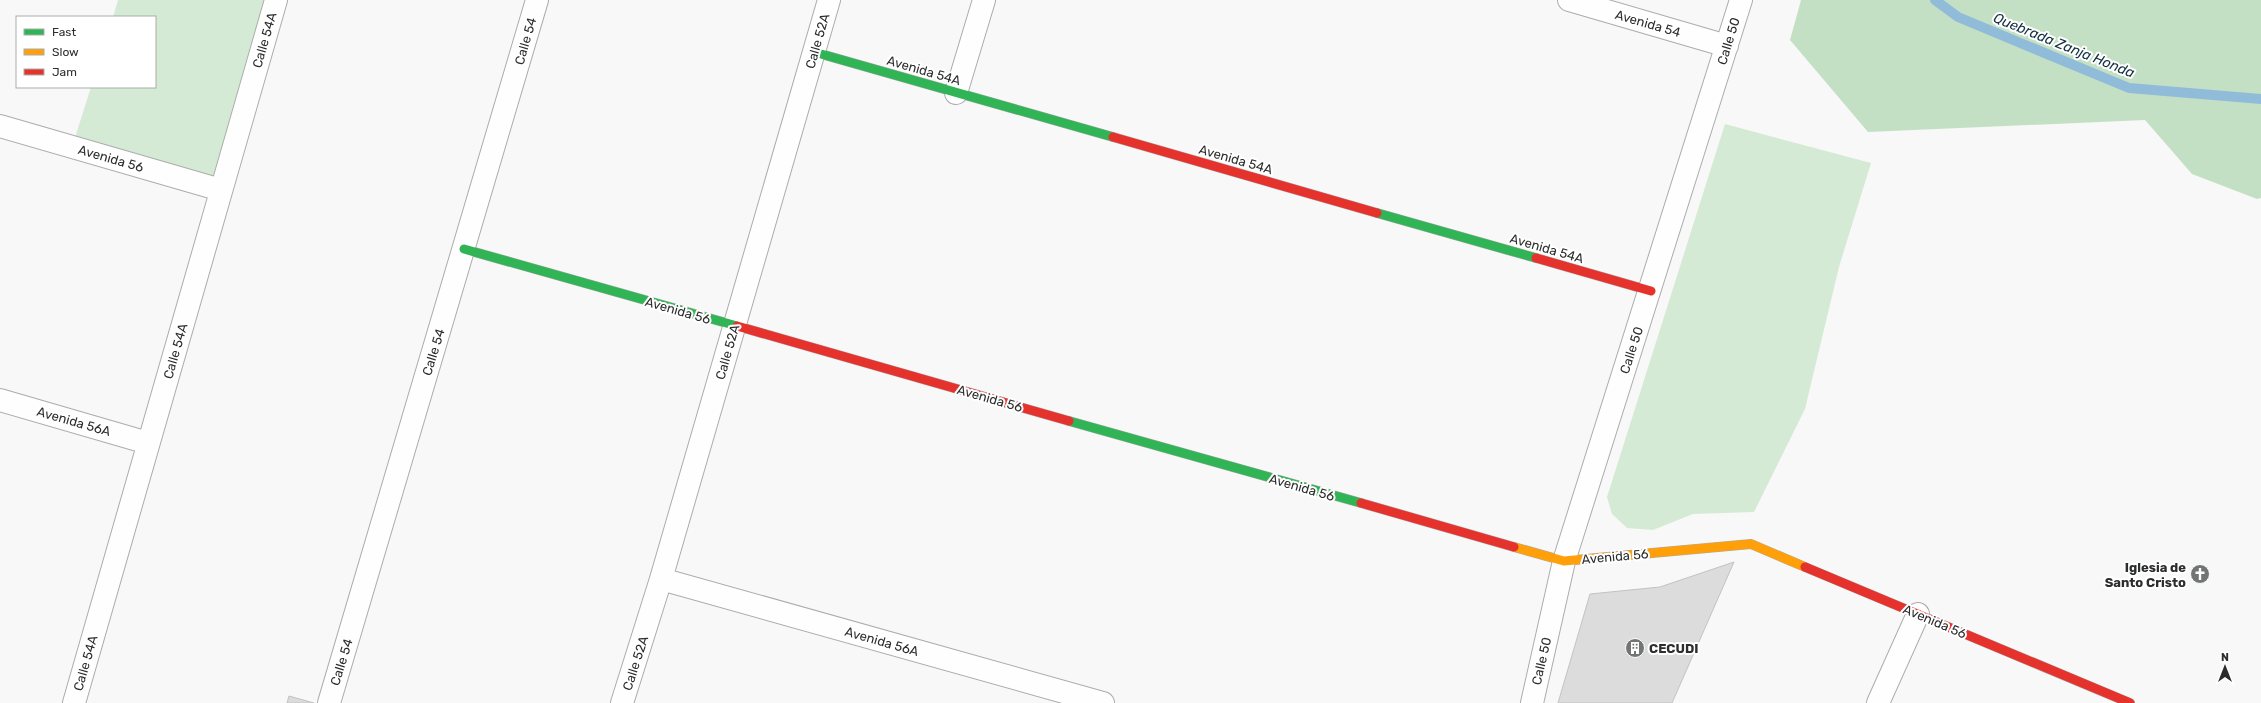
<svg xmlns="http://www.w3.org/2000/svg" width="2261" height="703" viewBox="0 0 2261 703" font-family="Rubik,sans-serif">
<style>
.green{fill:#d5ead4}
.forest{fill:#c4e0c4}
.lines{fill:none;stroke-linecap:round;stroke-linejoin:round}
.stream{stroke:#90bcda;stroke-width:10}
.building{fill:#dcdcdc;stroke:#c2c2c2}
.street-casing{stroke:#acacac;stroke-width:24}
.fast-casing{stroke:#acacac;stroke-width:10}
.slow-casing{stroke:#acacac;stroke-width:10}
.jam-casing{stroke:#acacac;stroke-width:10}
.street{stroke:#fefefe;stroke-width:22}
.fast{stroke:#30b455;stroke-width:9}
.slow{stroke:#ff9f0a;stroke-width:9}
.jam{stroke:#e5322d;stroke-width:9}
.labels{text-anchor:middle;stroke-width:4;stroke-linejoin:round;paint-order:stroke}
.street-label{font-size:13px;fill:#2c2d2d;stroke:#fff}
.poi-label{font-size:13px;font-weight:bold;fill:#2c2d2d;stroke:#fff;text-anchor:end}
.water-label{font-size:14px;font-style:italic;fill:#132f42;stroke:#fff}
</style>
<rect width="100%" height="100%" fill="#f8f8f8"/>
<!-- green -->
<path class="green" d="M118 0H276L221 190 72 147 91 87H155V17H113Z
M1725 124 1871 163 1839 267 1805 409 1754 512 1693 514 1653 530 1627 528 1612 514 1607 497Z"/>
<!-- forest -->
<path class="forest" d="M1801 0H2261V198L2257 199 2192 174 2145 120 1868 132 1790 40Z"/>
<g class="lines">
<!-- stream -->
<path class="stream" d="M1935 0 1958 17 2129 88 2261 99"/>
</g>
<!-- building -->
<path class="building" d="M1734 562 1672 703H1558L1590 594 1660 587Z
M289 696 314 703H287Z"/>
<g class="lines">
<!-- street casing -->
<g class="street-casing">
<path id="street" d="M1569 0 1727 46
M956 93 984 0
M0 126 221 190
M0 400 148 443
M661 579 1103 703
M74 703 276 0
M329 703 537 0
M622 703 661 579 829 0
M1532 703 1564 561 1741 0
M1878 703 1918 614"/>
</g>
<!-- fast casing -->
<g class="fast-casing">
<path id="fast" d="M814 52 1113 137
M1377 213 1536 258
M464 249 737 326
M1069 421 1361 503"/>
</g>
<!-- slow casing -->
<g class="slow-casing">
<path id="slow" d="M1514 547 1564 561 1751 544 1805 567"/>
</g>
<!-- jam casing -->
<g class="jam-casing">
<path id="jam" d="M1113 137 1377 213
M1536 258 1651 291
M737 326 1069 421
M1361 503 1514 547
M1805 567 2130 703"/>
</g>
<!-- street -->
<use href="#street" class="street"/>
<!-- fast -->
<use href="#fast" class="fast"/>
<!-- slow -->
<use href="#slow" class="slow"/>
<!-- jam -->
<use href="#jam" class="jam"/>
</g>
<!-- icons -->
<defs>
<g id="church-disc" transform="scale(1)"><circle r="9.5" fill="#737474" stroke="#fff"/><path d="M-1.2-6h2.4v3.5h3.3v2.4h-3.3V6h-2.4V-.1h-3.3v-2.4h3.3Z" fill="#fff"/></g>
<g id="building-disc" transform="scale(1)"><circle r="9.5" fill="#737474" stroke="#fff"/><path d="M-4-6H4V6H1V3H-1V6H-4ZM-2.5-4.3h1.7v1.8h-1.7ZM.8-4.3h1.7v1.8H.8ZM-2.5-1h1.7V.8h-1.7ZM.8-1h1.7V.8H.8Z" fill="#fff"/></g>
</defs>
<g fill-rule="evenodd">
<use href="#church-disc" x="2200" y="574"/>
<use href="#building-disc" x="1635" y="648"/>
</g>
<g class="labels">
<!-- street labels -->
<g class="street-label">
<text transform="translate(1648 23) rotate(16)" y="5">Avenida 54</text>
<text transform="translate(264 40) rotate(-74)" y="5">Calle 54A</text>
<text transform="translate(525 41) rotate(-74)" y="5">Calle 54</text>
<text transform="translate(817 41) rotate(-74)" y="5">Calle 52A</text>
<text transform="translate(1728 41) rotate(-73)" y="5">Calle 50</text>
<text transform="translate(924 70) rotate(16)" y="5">Avenida 54A</text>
<text transform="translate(111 158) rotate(16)" y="5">Avenida 56</text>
<text transform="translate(1236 159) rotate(16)" y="5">Avenida 54A</text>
<text transform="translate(1547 248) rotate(16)" y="5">Avenida 54A</text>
<text transform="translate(678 310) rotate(16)" y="5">Avenida 56</text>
<text transform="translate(1631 350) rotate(-72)" y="5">Calle 50</text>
<text transform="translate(175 351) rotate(-74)" y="5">Calle 54A</text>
<text transform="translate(433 352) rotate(-73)" y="5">Calle 54</text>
<text transform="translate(727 352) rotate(-74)" y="5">Calle 52A</text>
<text transform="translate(990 398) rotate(16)" y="5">Avenida 56</text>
<text transform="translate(74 421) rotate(16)" y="5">Avenida 56A</text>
<text transform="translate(1302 487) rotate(16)" y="5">Avenida 56</text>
<text transform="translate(1615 556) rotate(-5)" y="5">Avenida 56</text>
<text transform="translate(1935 621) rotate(23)" y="5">Avenida 56</text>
<text transform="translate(882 641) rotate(16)" y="5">Avenida 56A</text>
<text transform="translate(1541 661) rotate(-77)" y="5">Calle 50</text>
<text transform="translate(341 662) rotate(-73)" y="5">Calle 54</text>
<text transform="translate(85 663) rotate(-74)" y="5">Calle 54A</text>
<text transform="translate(635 663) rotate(-72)" y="5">Calle 52A</text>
</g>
<!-- poi labels -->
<g class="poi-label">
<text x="2186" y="572">Iglesia de<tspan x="2186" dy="15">Santo Cristo</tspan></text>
<text x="1649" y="653" text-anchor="start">CECUDI</text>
</g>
<!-- water labels -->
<g class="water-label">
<text transform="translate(2064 45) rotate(22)" y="5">Quebrada Zanja Honda</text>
</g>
</g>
<!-- legend -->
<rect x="16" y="16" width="140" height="72" fill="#ffffff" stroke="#ababab"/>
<rect x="24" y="29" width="20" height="6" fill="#30b455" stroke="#ababab"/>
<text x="52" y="36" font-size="12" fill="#2c2d2d">Fast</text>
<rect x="24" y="49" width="20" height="6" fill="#ff9f0a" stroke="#ababab"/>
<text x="52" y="56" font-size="12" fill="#2c2d2d">Slow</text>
<rect x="24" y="69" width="20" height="6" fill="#e5322d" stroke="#ababab"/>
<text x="52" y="76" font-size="12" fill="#2c2d2d">Jam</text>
<!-- north arrow -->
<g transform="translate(2225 667)" stroke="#ffffff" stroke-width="3" paint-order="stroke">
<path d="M0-3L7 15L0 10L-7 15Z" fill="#2c2d2d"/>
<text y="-6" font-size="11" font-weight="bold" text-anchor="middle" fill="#2c2d2d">N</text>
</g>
</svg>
